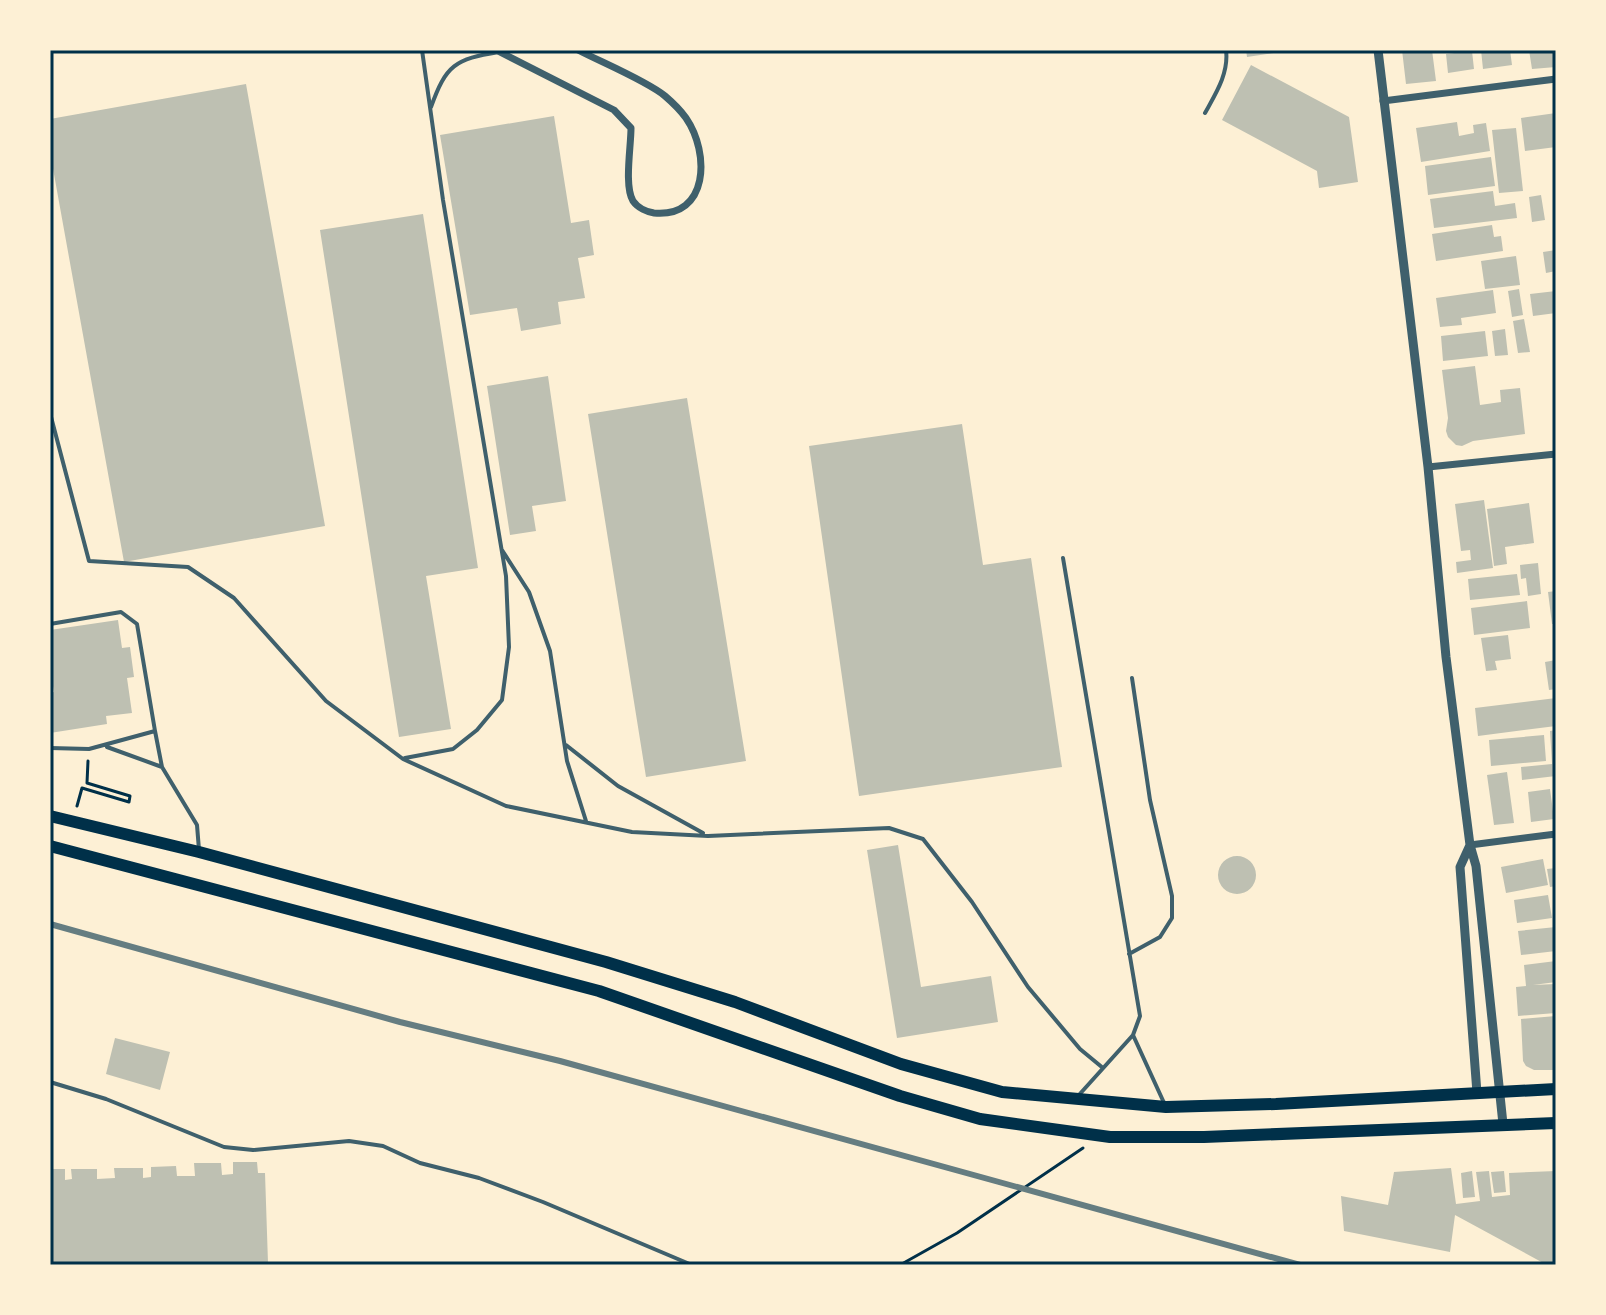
<svg xmlns="http://www.w3.org/2000/svg" width="1606" height="1315" font-family="'Varela Round',sans-serif">
<style>
.building{fill:#bec0b2}
.lines{fill:none;stroke-linecap:round;stroke-linejoin:round}
.path{stroke:#003049;stroke-width:3}
.service{stroke:#3f606c;stroke-width:4}
.minor{stroke:#3f606c;stroke-width:7}
.tertiary{stroke:#3f606c;stroke-width:9}
.primary{stroke:#003049;stroke-width:12}
.rail{stroke:#657d81;stroke-width:6}
.neatline{fill:none;stroke:#003049;stroke-width:3}
</style>
<rect width="100%" height="100%" fill="#fdf0d5"/>
<path class="building" d="M1246,50H1281V52L1247,57Z
M1402,50H1432L1436,81L1406,84Z
M1481,50H1510L1512,65L1483,69Z
M1529,50H1556V67L1532,69Z
M1472,51L1474,69L1448,73L1446,54Z
M1251,65L1349,117L1358,182L1319,188L1317,171L1222,120Z
M246,84L325,526L124,562L50,152V119Z
M1556,113V147L1525,151L1521,118Z
M554,116L571,223L589,220L594,255L578,258L585,298L558,302L561,324L521,331L517,308L470,315L440,135Z
M1457,122L1459,136L1474,133L1473,125L1486,123L1490,151L1421,162L1416,128Z
M1516,128L1523,191L1499,193L1492,130Z
M1491,157L1495,186L1428,195L1425,166Z
M1493,191L1495,206L1515,203L1517,218L1434,228L1430,199Z
M1541,195L1545,220L1532,222L1529,197Z
M423,214L478,568L426,576L451,729L399,737L320,230Z
M1492,225L1494,237L1501,236L1503,251L1436,261L1432,234Z
M1556,250V271L1546,273L1543,252Z
M1516,256L1520,285L1485,289L1481,261Z
M1519,289L1523,315L1512,317L1508,291Z
M1493,290L1496,313L1461,318L1462,325L1440,327L1436,298Z
M1556,291V313L1533,316L1530,294Z
M1524,319L1530,352L1518,353L1513,321Z
M1505,329L1508,355L1495,356L1492,331Z
M1485,331L1488,356L1443,361L1441,336Z
M1475,366L1480,405L1501,402L1500,390L1520,388L1525,434L1473,441L1462,446L1456,445L1448,437L1446,431L1448,418L1442,370Z
M548,376L566,501L532,506L536,531L510,535L487,386Z
M687,398L746,761L646,777L588,414Z
M962,424L983,565L1031,558L1062,767L859,796L809,446Z
M1484,500L1493,568L1457,573L1456,562L1471,560L1470,550L1461,551L1455,504Z
M1529,503L1534,543L1505,547L1507,564L1494,566L1487,509Z
M1538,563L1541,594L1528,596L1526,578L1521,579L1520,565Z
M1517,574L1520,595L1470,600L1468,579Z
M1556,591V624H1552L1548,592Z
M1527,601L1530,628L1474,635L1471,608Z
M118,620L122,648L130,647L134,677L127,678L132,713L106,716L107,724L50,733V693L54,692L50,668V630Z
M1508,635L1511,659L1495,661L1497,670L1486,671L1481,638Z
M1556,660V689L1549,690L1545,662Z
M1556,698V726L1478,736L1475,708Z
M1556,730V776L1522,780L1521,767L1552,764L1550,731Z
M1544,735L1546,761L1491,766L1489,740Z
M1507,772L1514,823L1494,825L1487,775Z
M1550,789L1554,819L1531,822L1528,792Z
M898,845L921,987L991,976L998,1022L897,1038L867,850Z
M1218 875a19 19 0 1 1 38 0a19 19 0 1 1-38 0Z
M1543,859L1548,885L1506,893L1501,867Z
M1556,868V886L1550,887L1547,869Z
M1548,895L1552,918L1517,923L1514,900Z
M1556,927V951L1521,955L1518,931Z
M1556,961V982L1533,985L1556,984V1013L1518,1016L1516,987L1526,986L1524,965Z
M1556,1016V1070H1534L1526,1066L1523,1061L1521,1019Z
M115,1038L170,1052L160,1090L106,1074Z
M233,1162H257L258,1173H265L268,1263L50,1265V1169H65V1180L72,1179L71,1169H97V1179L115,1178L114,1168H143V1178L151,1177V1167L176,1166L177,1176H195L194,1163H221L222,1175L233,1174Z
M1451,1168L1456,1204L1480,1201L1476,1172L1489,1171L1492,1197L1510,1195L1509,1173L1556,1171V1265H1547L1455,1215L1450,1252L1344,1231L1341,1196L1388,1205L1394,1172Z
M1472,1171L1475,1197L1463,1198L1461,1173Z
M1504,1171L1506,1192L1494,1193L1491,1172Z"/>
<g class="lines">
<path class="path" d="M77,806L82,788L129,802L130,796L87,783L88,761
M900,1265L957,1233L1083,1148"/>
<path class="service" d="M431,107C446,65 455,59 499,52
M1205,113C1216,93 1229,73 1226,50
M50,413L89,561L188,567L234,598L326,701L403,759L506,806L632,832L708,836L889,828L923,839L972,902L1028,987L1080,1049L1103,1068
M502,550L529,592L550,651L567,761L586,821
M1063,558L1140,1016L1133,1035
M50,624L121,612L137,624L155,731L89,749L50,748
M155,731L162,767
M566,745L618,786L703,833
M107,747L162,767L197,825L199,850
M405,758L453,749L477,730L502,700L509,647L506,576L443,200L422,50
M1129,954L1160,937L1172,918V896L1150,800L1132,678
M50,1082L106,1099L224,1147L253,1150L349,1141L383,1146L420,1163L479,1178L543,1202L692,1265
M1078,1096L1133,1035L1165,1105"/>
<path class="minor" d="M496,50L614,110L631,128C631,147 624,186 633,201C638,208 647,212 654,213C709,218 710,153 686,118C681,111 672,102 665,96C647,81 601,62 578,50
M1383,101L1556,79
M1428,467L1556,454
M1470,845L1556,834"/>
<path class="tertiary" d="M1378,50L1428,467L1446,657L1470,845L1476,866L1503,1124
M1470,845L1460,867L1477,1093"/>
<path class="primary" d="M50,816L199,852L606,962L735,1002L901,1064L1002,1092L1166,1107L1276,1104L1556,1089
M50,846L599,991L900,1096L980,1119L1110,1137H1204L1556,1123"/>
<path class="rail" d="M50,924L400,1022L560,1061L1300,1265"/>
</g>
<rect width="1606" height="1315" fill="none" stroke="#fdf0d5" stroke-width="104"/>
<rect x="52" y="52" width="1502" height="1211" class="neatline"/>
</svg>
